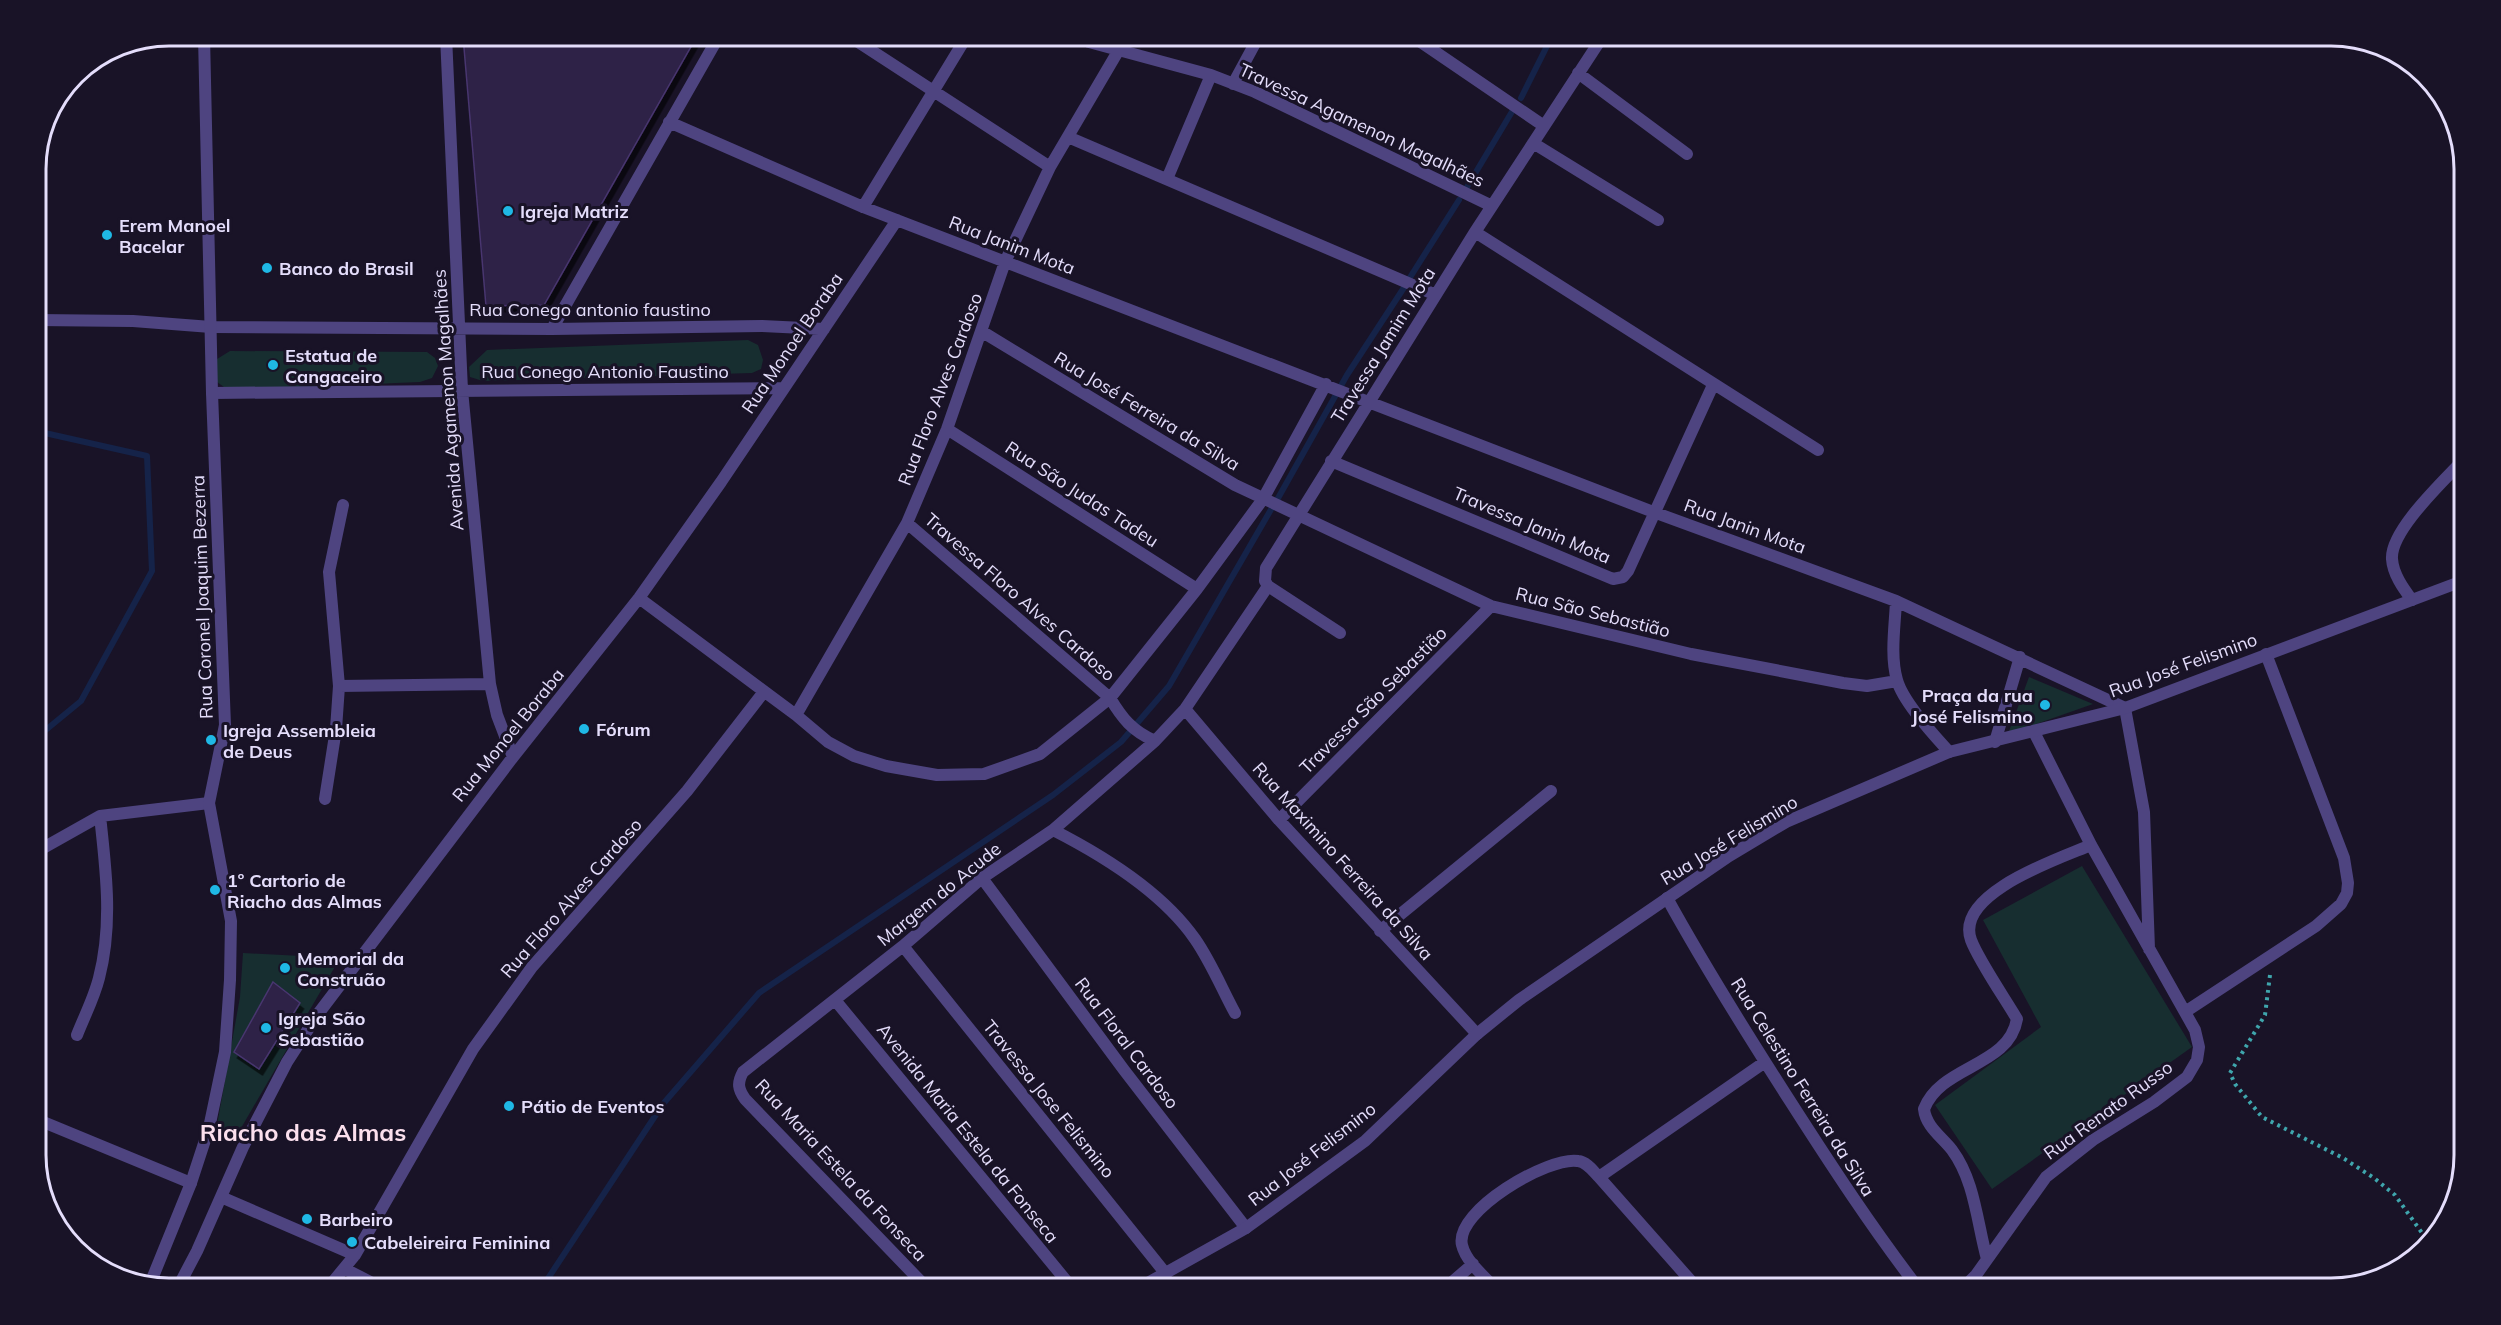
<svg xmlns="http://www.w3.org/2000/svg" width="2501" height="1325" font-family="Mulish,sans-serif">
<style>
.green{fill:#172e30}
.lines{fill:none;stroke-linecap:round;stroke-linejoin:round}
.stream{stroke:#152349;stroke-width:6}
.building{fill:#2d2146;stroke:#48366f;stroke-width:1.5;filter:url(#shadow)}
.path{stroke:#3fa6ad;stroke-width:4;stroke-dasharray:3 4.5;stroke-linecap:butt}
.minor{stroke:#4e4480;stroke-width:12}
.tertiary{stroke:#4e4480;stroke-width:12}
.poi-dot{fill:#1fb8e5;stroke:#191327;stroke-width:2}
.labels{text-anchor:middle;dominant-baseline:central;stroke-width:6;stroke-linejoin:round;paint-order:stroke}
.street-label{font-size:18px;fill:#e4ddfb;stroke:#191327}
.poi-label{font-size:18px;font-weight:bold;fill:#e4ddfb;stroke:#191327;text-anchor:start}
.district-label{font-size:24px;font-weight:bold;fill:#fbdfed;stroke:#191327}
.rim{fill:none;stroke:#e4ddfb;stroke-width:3}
</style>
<defs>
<filter id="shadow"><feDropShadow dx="3.5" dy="6" stdDeviation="0" flood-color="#0009"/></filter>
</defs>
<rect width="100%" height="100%" fill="#191327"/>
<path class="green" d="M748,340L758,345L763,360L761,369L752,373L483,381L470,377L469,367L487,350Z
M230,351L427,352L435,358L438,366L432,378L420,382L228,390L213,379L217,359Z
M2029,677L2093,704L2008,734Z
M2082,866L2192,1047L1992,1189L1935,1105L2041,1027L1983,920Z
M243,953L340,958L237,1135L217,1125L240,997Z"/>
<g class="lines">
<path class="stream" d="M1521,98L1552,36
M1467,187L1513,110
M1409,279L1459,200
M36,431L147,456L152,571L81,701L36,738
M1277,500L1347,375L1405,286
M541,1289L663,1104L759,993L1053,795L1121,742L1169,686L1273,506"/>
</g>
<path class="building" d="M463,36H697L544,305L486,306Z
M273,982L300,1003L259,1069L234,1052Z"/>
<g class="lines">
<path class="path" d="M2270,975L2265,1015L2230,1073L2235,1084L2262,1117L2343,1158L2374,1178L2395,1195L2427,1240"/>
<path class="minor" d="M446,36L462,390L490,684L497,715L513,757
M849,36L1050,167
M1080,36L1089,42L1211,75L1255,92L1492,206
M1412,36L1544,126
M1799,36L1806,41
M1578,73L1687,154
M1233,84L1259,36
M669,122L863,207L1656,513L1896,601L2125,708L2144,812L2149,949
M1068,137L1436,295
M1533,143L1658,220
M1167,179L1211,75
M863,207L967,36
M1475,232L1818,450
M36,320L133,321L211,327L552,329L762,326L824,329
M552,329L719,36
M981,331L1235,485L1491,606L1691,654L1843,683L1867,686L1897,681
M212,393L783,388
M947,429L1197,589
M1331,461L1613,579L1623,577L1628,571L1713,385
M907,523L1110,698C1122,718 1132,731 1155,741L1185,709L1268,586
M639,598L796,715L907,523L947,429L1005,262L1050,167L1127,36
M2412,600C2403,588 2393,574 2392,559C2390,530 2446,479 2465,458
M1896,601C1895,625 1890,656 1897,680C1903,702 1934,735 1949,752
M1340,633L1268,586L1265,581L1266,568L1475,232L1603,36
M339,686L329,572L343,505
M1185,709L1279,820L1477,1034
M796,715L828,742L854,756L886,766L937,775L984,774L1040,754L1110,698L1197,589L1263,499L1326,384
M1995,742L2020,657
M325,799L336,729L339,686L490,684
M1279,820L1491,606
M1053,830C1102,855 1163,893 1195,939C1211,962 1222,989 1235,1013
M36,852L100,816L209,803
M982,878L1124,1070L1246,1228
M1667,898C1705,967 1747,1034 1790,1101C1831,1165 1872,1228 1919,1289
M1380,931L1551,791
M903,946L1166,1274
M835,1000L1073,1289
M2185,1012L2316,926L2341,904L2347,893L2348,883L2344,858L2266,654
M77,1035C84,1017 94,998 99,978C113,924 106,871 100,816
M36,1119L191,1183
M1599,1177L1765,1062
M221,1197L355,1255
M1987,1259C1977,1223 1975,1181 1952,1150C1942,1137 1926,1127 1924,1109C1941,1065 2009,1067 2017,1019C2004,997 1979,961 1971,940C1954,893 2061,858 2091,845
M345,1269L384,1289
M177,1289L197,1251L243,1147L287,1062L318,1014L513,757L639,598L721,482L897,220
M327,1289L355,1255L473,1049L532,967L687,791L763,693
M928,1289L745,1099C738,1089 737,1083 743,1072L903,946L982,878L1053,830L1155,741
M1444,1289L1473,1264
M1496,1289C1485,1277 1466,1262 1462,1245C1454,1211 1549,1156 1578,1161C1587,1162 1593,1171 1599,1177L1698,1289
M1962,1289L1976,1275L2046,1177L2093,1140L2154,1102L2187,1077L2197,1060L2199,1047L2195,1030L2091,845L2034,732"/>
<path class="tertiary" d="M150,1284L191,1183L209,1128L225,1052L230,980L231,921L209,803L225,725L212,393L204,36
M1137,1289L1246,1228L1365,1141L1477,1034L1519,1000L1729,856L1786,822L1949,752L2125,708L2465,580"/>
</g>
<g class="poi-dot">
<circle cx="508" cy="211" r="6"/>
<circle cx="107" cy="235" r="6"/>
<circle cx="267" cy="268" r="6"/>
<circle cx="273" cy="365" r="6"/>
<circle cx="2045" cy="705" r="6"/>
<circle cx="584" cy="729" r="6"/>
<circle cx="211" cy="740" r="6"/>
<circle cx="215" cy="890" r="6"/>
<circle cx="285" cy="968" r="6"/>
<circle cx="266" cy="1028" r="6"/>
<circle cx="509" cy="1106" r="6"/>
<circle cx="307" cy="1219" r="6"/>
<circle cx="352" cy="1242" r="6"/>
</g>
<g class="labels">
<g class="street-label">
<text transform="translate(1362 125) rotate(25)">Travessa Agamenon Magalhães</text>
<text transform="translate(1012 245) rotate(21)">Rua Janim Mota</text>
<text x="590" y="309">Rua Conego antonio faustino</text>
<text transform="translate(792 343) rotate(-56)">Rua Monoel Boraba</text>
<text transform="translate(1383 345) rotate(-58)">Travessa Jamim Mota</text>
<text x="605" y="371">Rua Conego Antonio Faustino</text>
<text transform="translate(940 389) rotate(-69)">Rua Floro Alves Cardoso</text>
<text transform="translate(448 400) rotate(-94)">Avenida Agamenon Magalhães</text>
<text transform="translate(1147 411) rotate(31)">Rua José Ferreira da Silva</text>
<text transform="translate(1082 494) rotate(33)">Rua São Judas Tadeu</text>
<text transform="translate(1532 525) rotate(23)">Travessa Janin Mota</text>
<text transform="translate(1745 526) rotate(20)">Rua Janin Mota</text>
<text transform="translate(202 597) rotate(-92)">Rua Coronel Joaquim Bezerra</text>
<text transform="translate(1020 597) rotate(41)">Travessa Floro Alves Cardoso</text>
<text transform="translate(1593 612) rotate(14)">Rua São Sebastião</text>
<text transform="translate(2183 665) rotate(-20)">Rua José Felismino</text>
<text transform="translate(1373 700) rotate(-45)">Travessa São Sebastião</text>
<text transform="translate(508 735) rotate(-51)">Rua Monoel Boraba</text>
<text transform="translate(1729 840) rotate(-31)">Rua José Felismino</text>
<text transform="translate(1343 861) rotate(48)">Rua Maximino Ferreira da Silva</text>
<text transform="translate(939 894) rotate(-39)">Margem do Acude</text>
<text transform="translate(571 898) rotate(-49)">Rua Floro Alves Cardoso</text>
<text transform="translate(1127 1043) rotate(53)">Rua Floral Cardoso</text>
<text transform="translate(1803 1087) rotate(58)">Rua Celestino Ferreira da Silva</text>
<text transform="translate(1049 1099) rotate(51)">Travessa Jose Felismino</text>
<text transform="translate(2108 1110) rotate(-36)">Rua Renato Russo</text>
<text transform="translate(968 1133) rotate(51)">Avenida Maria Estela da Fonseca</text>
<text transform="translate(1312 1154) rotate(-38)">Rua José Felismino</text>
<text transform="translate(841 1170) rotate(47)">Rua Maria Estela da Fonseca</text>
</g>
<g class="poi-label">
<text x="520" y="211">Igreja Matriz</text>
<text x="119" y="225">Erem Manoel<tspan x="119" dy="21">Bacelar</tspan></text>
<text x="279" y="268">Banco do Brasil</text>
<text x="285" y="355">Estatua de<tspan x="285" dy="21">Cangaceiro</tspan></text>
<text x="2033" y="695" text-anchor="end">Praça da rua<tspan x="2033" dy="21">José Felismino</tspan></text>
<text x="596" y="729">Fórum</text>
<text x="223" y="730">Igreja Assembleia<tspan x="223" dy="21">de Deus</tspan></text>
<text x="227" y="880">1º Cartorio de<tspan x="227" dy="21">Riacho das Almas</tspan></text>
<text x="297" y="958">Memorial da<tspan x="297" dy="21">Construão</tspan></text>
<text x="278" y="1018">Igreja São<tspan x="278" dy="21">Sebastião</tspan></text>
<text x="521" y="1106">Pátio de Eventos</text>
<text x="319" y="1219">Barbeiro</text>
<text x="364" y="1242">Cabeleireira Feminina</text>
</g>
<g class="district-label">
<text x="303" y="1132">Riacho das Almas</text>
</g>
</g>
<path d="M0 0H2501V1325H0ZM169 46H2331A123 123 0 0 1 2454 169V1155A123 123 0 0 1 2331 1278H169A123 123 0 0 1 46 1155V169A123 123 0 0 1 169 46Z" fill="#191327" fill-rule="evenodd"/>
<path class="rim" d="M169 46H2331A123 123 0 0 1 2454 169V1155A123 123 0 0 1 2331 1278H169A123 123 0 0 1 46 1155V169A123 123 0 0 1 169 46Z"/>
</svg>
